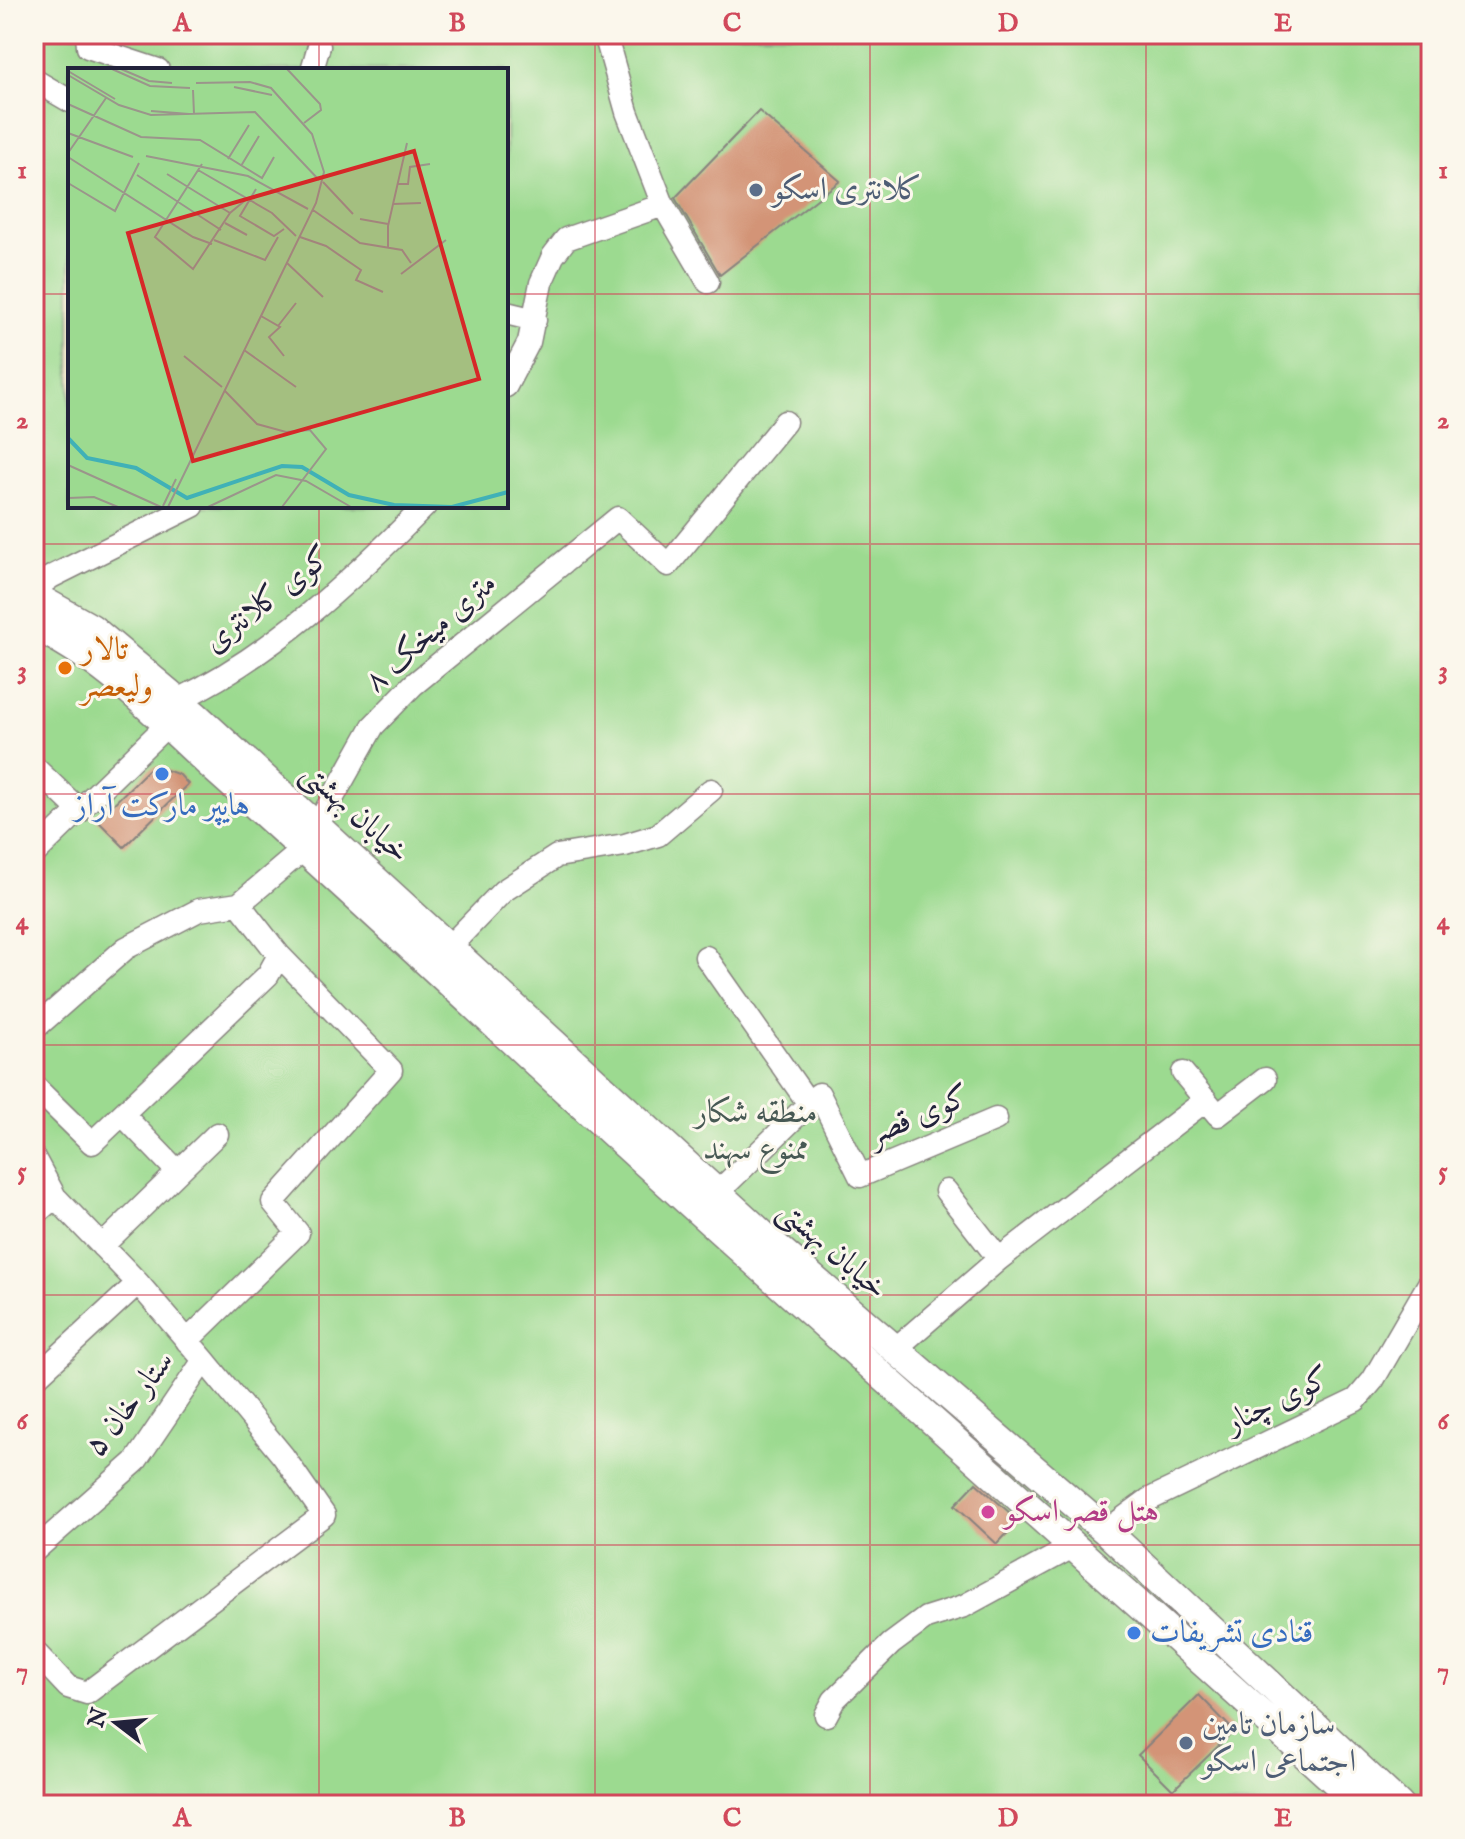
<svg xmlns="http://www.w3.org/2000/svg" width="1465" height="1839" font-family="'IM FELL English',Amiri,serif">
<style>
.green{fill:#9cda90;stroke:#5f7e66;stroke-width:2;fill-rule:evenodd}
.building{fill:#d39477}
.lines{fill:none;stroke-linecap:round;stroke-linejoin:round}
.minor-casing{stroke:#87827e;stroke-width:25}
.major-casing{stroke:#87827e;stroke-width:31}
.minor{stroke:#fff;stroke-width:22}
.major{stroke:#fff;stroke-width:28}
.grid{fill:none;stroke:#d1495b;stroke-width:2;stroke-opacity:0.55}
.service-dot{fill:#5c6f8a;stroke:#fbf7ec;stroke-width:3}
.food-dot{fill:#e8710a;stroke:#fbf7ec;stroke-width:3}
.shop-dot{fill:#3f7fe0;stroke:#fbf7ec;stroke-width:3}
.hotel-dot{fill:#d1479c;stroke:#fbf7ec;stroke-width:3}
.labels{text-anchor:middle;dominant-baseline:central;stroke-width:6;stroke-linejoin:round;paint-order:stroke}
.service-label{font-size:32px;fill:#4e5e75;stroke:#fbf7ec;text-anchor:start}
.street-label{font-size:32px;fill:#22223b;stroke:#fbf7ec}
.food-label{font-size:32px;fill:#c56008;stroke:#fbf7ec;text-anchor:start}
.shop-label{font-size:32px;fill:#366cbe;stroke:#fbf7ec}
.park-label{font-size:32px;fill:#475954;stroke:#fbf7ec}
.hotel-label{font-size:32px;fill:#b23c85;stroke:#fbf7ec;text-anchor:start}
.inset-river{fill:none;stroke:#40b1b7;stroke-width:4}
.inset-road{fill:none;stroke:#9b958b;stroke-width:2}
.view{fill:#d62828;fill-opacity:0.15;stroke:#d62828;stroke-width:4}
.inset-edge{fill:none;stroke:#22223b;stroke-width:4}
.neatline{fill:none;stroke:#d1495b;stroke-width:3}
.grid-label{font-size:26px;text-anchor:middle;font-weight:bold;fill:#d1495b}
</style>
<rect width="100%" height="100%" fill="#fbf7ec"/>
<filter id="ink" filterUnits="userSpaceOnUse"><feTurbulence type="fractalNoise" baseFrequency=".0125" numOctaves="2"/><feDisplacementMap in="SourceGraphic" scale="16" xChannelSelector="R" yChannelSelector="G"/><feConvolveMatrix kernelMatrix="1 2 1 2 8 2 1 2 1" color-interpolation-filters="sRGB"/></filter>
<filter id="wash" filterUnits="userSpaceOnUse"><feTurbulence type="fractalNoise" baseFrequency=".006" numOctaves="4" result="noise"/><feDisplacementMap in="SourceGraphic" scale="32" xChannelSelector="R" yChannelSelector="G"/><feGaussianBlur stdDeviation="1.8" result="paint"/><feColorMatrix in="noise" values="0 0 0 0 0 0 0 0 0 0 0 0 0 0 0 0 0 1.4 0 .05"/><feComposite in="paint" operator="in"/></filter>
<g filter="url(#wash)">
<rect width="100%" height="100%" fill="#ece2c1"/>
<path class="green" d="M34,34H1431V1805H34ZM70,70H506V506H70Z"/>
<g id="blocks">
<path class="building" d="M759,111L840,181L720,275L675,198Z
M156,766L180,775L188,784L124,847L97,820L148,770Z
M976,1483L1019,1521L997,1544L955,1505Z
M1199,1695L1234,1731L1173,1790L1138,1755Z"/>
</g>
</g>
<g filter="url(#ink)">
<use href="#blocks" fill-opacity="0" stroke="#87827e" stroke-width="2"/>
<g class="lines">
<g class="minor-casing">
<path id="minor" d="M87,34L88,47L158,70
M605,34L627,112L663,205L708,282
M312,70L319,46
M34,80L70,101
M506,313L535,320
M506,386L529,342L541,283L553,256L566,239L663,205
M34,589L51,577L193,506
M178,700C272,655 352,580 425,506
M34,767L80,811
M318,824L373,726L413,685L618,518L668,565L785,422
M34,854L167,725
M450,946L503,891L557,856L625,845L658,835L711,790
M706,957L809,1104
M34,1029L126,948L199,910L239,904L305,848
M1183,1073L1218,1115L1265,1079
M34,1086L92,1143L268,975L279,955L239,904
M123,1115L178,1172
M34,1158L55,1197L138,1283L204,1360L283,1456L324,1515L87,1693L68,1687L34,1651
M946,1191L999,1259
M717,1193L819,1094L860,1176L996,1119
M34,1215L55,1197
M102,1246L217,1134
M187,1341L298,1233L273,1202L391,1070L279,955
M894,1350L999,1259L1206,1100
M34,1379L138,1283
M1106,1531L1148,1500L1356,1400L1373,1380L1431,1280
M34,1551L135,1462L204,1360
M826,1715L834,1700L891,1644L926,1618L964,1606L1076,1545"/>
</g>
<g class="major-casing">
<path id="major" d="M34,596L91,628L196,716L773,1244L1106,1531L1399,1805
M34,626C103,657 159,718 215,769C313,856 409,945 505,1034C786,1295 1077,1546 1361,1805"/>
</g>
<use href="#minor" class="minor"/>
<use href="#major" class="major"/>
</g>
</g>
<path class="grid" d="M319,34V70M595,34V1805M870,34V1805M1146,34V1805M34,294H70M506,294H1431M319,506V1805M34,544H1431M34,794H1431M34,1045H1431M34,1295H1431M34,1545H1431"/>
<g class="service-dot">
<circle cx="756" cy="190" r="8"/>
<circle cx="1186" cy="1743" r="8"/>
</g>
<circle class="food-dot" cx="65" cy="668" r="8"/>
<g class="shop-dot">
<circle cx="162" cy="774" r="8"/>
<circle cx="1134" cy="1633" r="8"/>
</g>
<circle class="hotel-dot" cx="988" cy="1512" r="8"/>
<g class="labels">
<g class="service-label">
<text x="772" y="190">کلانتری اسکو</text>
<text x="1202" y="1725">سازمان تامین<tspan x="1202" dy="37">اجتماعی اسکو</tspan></text>
</g>
<g class="street-label">
<text transform="translate(268 600) rotate(-38)">کوی کلانتری</text>
<text transform="translate(431 633) rotate(-41)">۸ متری میخک</text>
<text transform="translate(355 813) rotate(42)">خیابان بهشتی</text>
<text transform="translate(919 1116) rotate(-23)">کوی قصر</text>
<text transform="translate(832 1250) rotate(41)">خیابان بهشتی</text>
<text transform="translate(1278 1401) rotate(-26)">کوی چنار</text>
<text transform="translate(130 1404) rotate(-52)">ستار خان ۵</text>
</g>
<g class="food-label">
<text x="81" y="650">تالار<tspan x="81" dy="37">ولیعصر</tspan></text>
</g>
<g class="shop-label">
<text x="162" y="806">هایپر مارکت آراز</text>
<text x="1150" y="1633" text-anchor="start">قنادی تشریفات</text>
</g>
<g class="park-label">
<text x="756" y="1113">منطقه شکار<tspan x="756" dy="37">ممنوع سهند</tspan></text>
</g>
<g class="hotel-label">
<text x="1004" y="1512">هتل قصر اسکو</text>
</g>
</g>
<g transform="translate(68 68)">
<rect width="440" height="440" fill="#ece2c1"/>
<path d="M0,1H440V439H0Z" fill="#9cda90"/>
<path class="inset-river" d="M0,370L19,390L68,400L119,430L214,398L234,399L281,427L326,437L384,439L440,424"/>
<path class="inset-road" d="M44,1L82,18L122,20M53,1L81,13L104,15M219,1L252,36L253,42L236,55M0,3L47,31M0,7L51,37L83,47L187,44L251,112M166,19L204,27M125,22L126,46M0,36L73,69L132,72L194,110L206,89M83,43L121,46M0,65L65,89M0,85L38,30M78,88L180,108L240,141M0,89L125,169L144,176M160,91L181,57M134,96L87,169L125,201L162,145L180,130M173,98L191,68M130,102L204,145L228,168M99,106L162,145M69,107L153,162M255,114L285,146M0,115L47,143L71,95M329,116H340L342,99L362,96M188,121L172,148L206,168L216,161M325,136L353,135M245,142L292,175L334,182L343,195M292,151L320,156M157,155L179,167M232,169L258,178L293,202L288,212L315,224M146,172L197,192L210,169M320,181V158L339,75M219,195L255,229M333,206L378,172M193,248L212,259L201,269L216,288M210,258L228,235M176,282L228,319M116,288L154,319M157,323L189,356L218,364L242,362L258,381L214,439M0,397L93,439M0,430L26,429L50,439M95,438L108,411M100,439L248,135L256,104L244,66L203,20L182,14L128,15M140,439L208,407L238,413L283,439"/>
<path class="view" d="M346,83L411,311L125,393L60,165Z"/>
<rect width="440" height="440" class="inset-edge"/>
</g>
<rect width="1465" height="1839" fill="none" stroke="#fbf7ec" stroke-width="88"/>
<g transform="translate(116 1723) rotate(286)" stroke="#fbf7ec" stroke-width="6" paint-order="stroke">
<path d="M0-6L14 30L0 20L-14 30Z" fill="#22223b"/>
<text y="-12" font-size="22" font-weight="bold" text-anchor="middle" fill="#22223b">N</text>
</g>
<rect x="44" y="44" width="1377" height="1751" class="neatline"/>
<g class="grid-label">
<text x="182" y="31">A</text>
<text x="457" y="31">B</text>
<text x="732" y="31">C</text>
<text x="1008" y="31">D</text>
<text x="1283" y="31">E</text>
<text x="22" y="178">1</text>
<text x="1443" y="178">1</text>
<text x="22" y="428">2</text>
<text x="1443" y="428">2</text>
<text x="22" y="678">3</text>
<text x="1443" y="678">3</text>
<text x="22" y="929">4</text>
<text x="1443" y="929">4</text>
<text x="22" y="1179">5</text>
<text x="1443" y="1179">5</text>
<text x="22" y="1429">6</text>
<text x="1443" y="1429">6</text>
<text x="22" y="1679">7</text>
<text x="1443" y="1679">7</text>
<text x="182" y="1826">A</text>
<text x="457" y="1826">B</text>
<text x="732" y="1826">C</text>
<text x="1008" y="1826">D</text>
<text x="1283" y="1826">E</text>
</g>
</svg>
